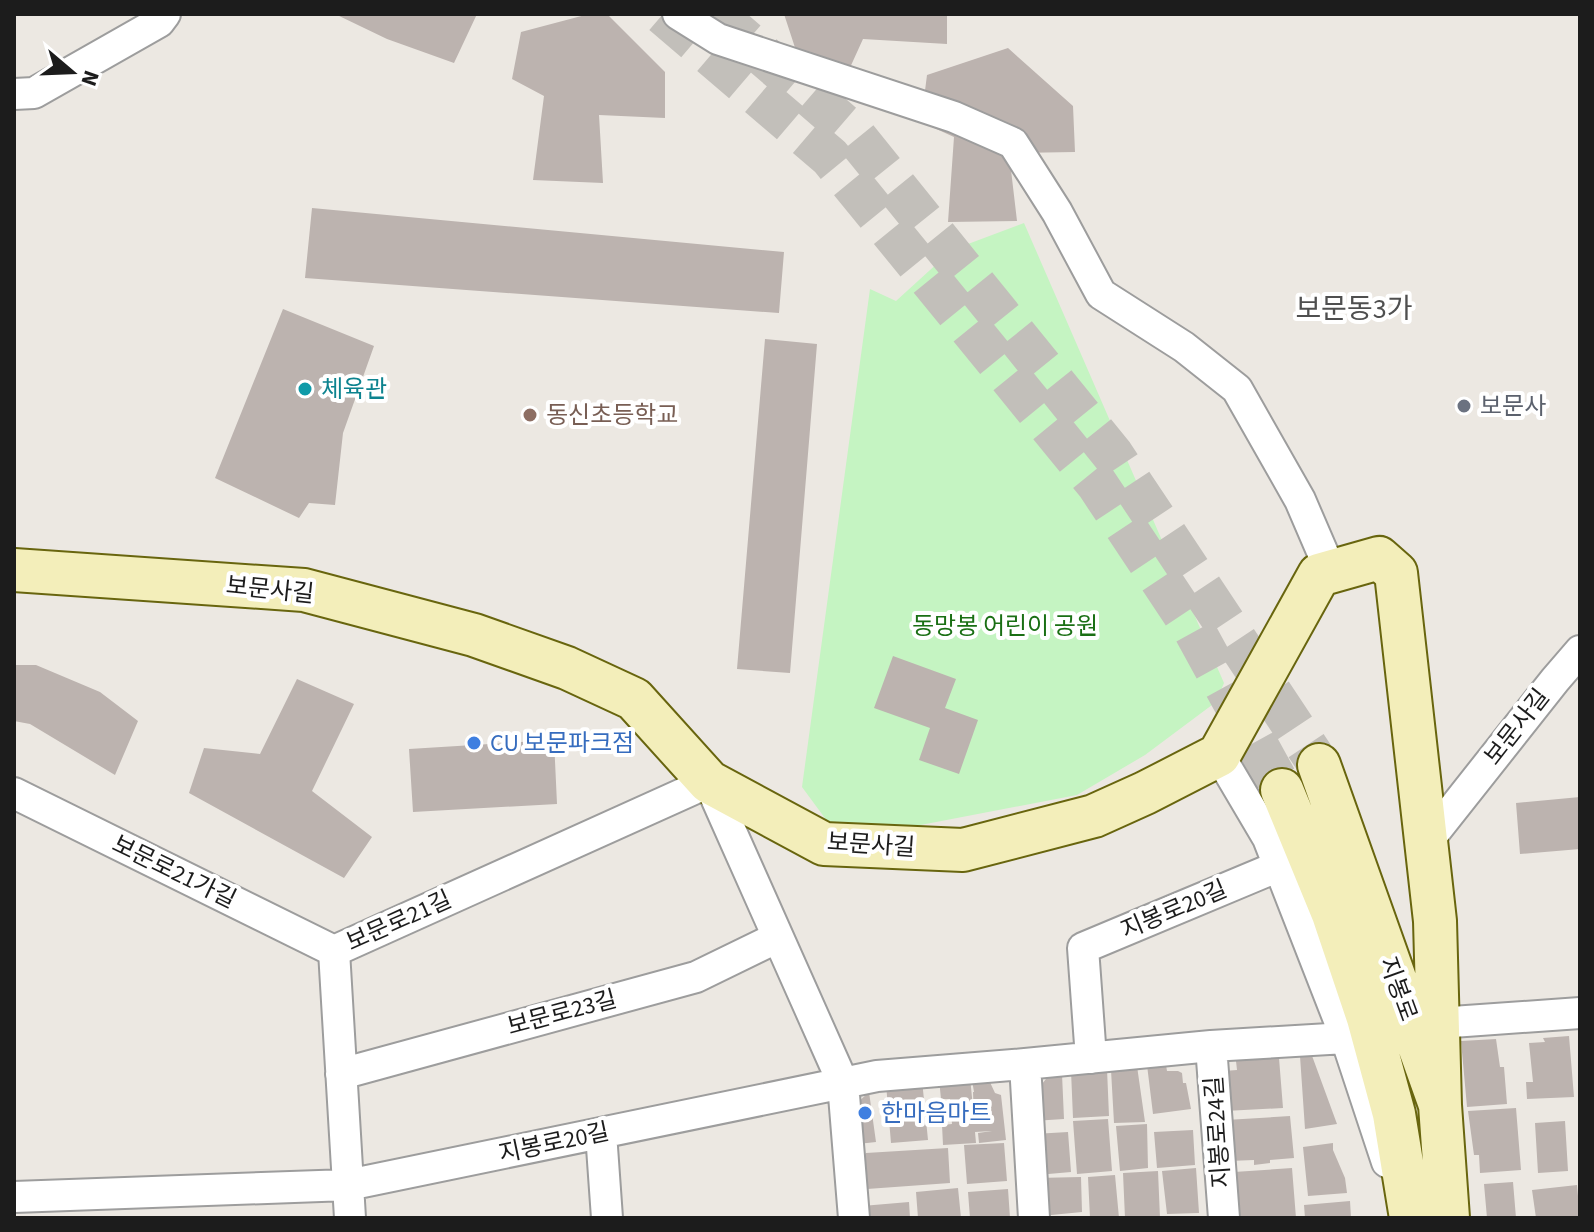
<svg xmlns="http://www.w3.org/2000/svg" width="1594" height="1232" font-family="'Source Sans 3','Noto Sans KR',sans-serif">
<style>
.park{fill:#c5f4c2}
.building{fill:#bcb3af}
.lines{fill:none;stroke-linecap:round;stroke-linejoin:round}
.secondary-tunnel{stroke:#c2bfba;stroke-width:42;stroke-dasharray:42 21;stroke-linecap:butt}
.street-casing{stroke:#9d9d9d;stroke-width:34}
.secondary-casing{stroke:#68650e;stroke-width:46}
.street{stroke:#fff;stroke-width:30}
.secondary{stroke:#f3eeba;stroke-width:42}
.culture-dot{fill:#0f9aa8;stroke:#fff;stroke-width:3}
.worship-dot{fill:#6b7280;stroke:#fff;stroke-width:3}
.education-dot{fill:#8d6e63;stroke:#fff;stroke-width:3}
.shop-dot{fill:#3f7fe0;stroke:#fff;stroke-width:3}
.labels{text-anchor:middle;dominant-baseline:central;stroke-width:8;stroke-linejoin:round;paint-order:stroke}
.culture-label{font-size:24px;fill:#0d838f;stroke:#fff;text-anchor:start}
.worship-label{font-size:24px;fill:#5b616d;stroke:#fff;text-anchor:start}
.education-label{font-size:24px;fill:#785e54;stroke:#fff;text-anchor:start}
.street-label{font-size:24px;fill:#1c1c1c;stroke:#fff}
.park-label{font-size:24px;fill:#1a6f14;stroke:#fff}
.shop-label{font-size:24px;fill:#366cbe;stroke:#fff;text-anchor:start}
.quarter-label{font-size:28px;fill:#4f4f4f;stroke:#fff}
</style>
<rect width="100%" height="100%" fill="#ece8e2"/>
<path class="park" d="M1024,223L1224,683L1216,702L1145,755L1077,795L905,828L849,826L827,821L802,787L870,289L896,301L952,250Z"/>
<path class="building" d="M335,14H477L454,63L387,39Z
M589,14H607L665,72V118L599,115L603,183L533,180L544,96L512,79L521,32Z
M784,14H947V44L863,39L848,72L801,66Z
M1008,48L1073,106L1075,152L1009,153L1017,221L948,222L954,137L921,122L927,75Z
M312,208L784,252L779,313L305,278Z
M283,309L374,346L343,433L335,505L309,503L299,518L215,478Z
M765,339L817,344L790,673L737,669Z
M893,656L956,679L945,708L978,720L959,774L919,760L930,728L874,708Z
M14,665H36L100,692L138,721L115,775L30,724L14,721Z
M297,679L354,704L312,791L372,837L344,878L189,793L204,748L260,754Z
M554,740L557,804L413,812L409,749Z
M1580,797V849L1520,854L1516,803Z
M1569,1036L1574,1097L1527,1099L1526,1082H1533L1529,1043L1545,1042L1543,1038Z
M1496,1039L1500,1067H1504L1507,1104L1467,1107L1461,1041Z
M1311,1053L1337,1124L1305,1129L1300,1056Z
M1279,1058L1283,1108L1225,1111L1224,1071L1237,1070L1236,1061Z
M1147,1065H1166L1167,1071H1178L1182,1073L1183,1083H1186L1191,1109L1153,1114Z
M1137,1066L1145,1122L1114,1123L1111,1070Z
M1107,1069L1109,1116L1073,1118L1071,1071Z
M1062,1074L1064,1119L1033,1121L1032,1097L1049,1075Z
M970,1077L974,1118L973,1092H974L972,1080L988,1078L995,1093L1001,1095L1006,1140L979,1143L978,1133L992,1131L975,1132L976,1143L943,1145L942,1125L952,1124L950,1099H941L939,1079Z
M922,1080L928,1140L891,1143L886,1084Z
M869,1092L876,1142L858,1144L854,1106Z
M1516,1108L1521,1170L1480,1173L1479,1155H1474L1468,1111Z
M1290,1116L1294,1158L1270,1160V1163L1254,1165V1160L1229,1161L1226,1120Z
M1108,1119L1112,1171L1077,1174L1073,1121Z
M1565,1121L1568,1171L1538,1173L1535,1123Z
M1147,1124L1148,1168L1120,1171L1116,1126Z
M1193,1130L1195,1165L1157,1168L1154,1132Z
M1068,1132L1071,1172L1037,1175L1034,1134Z
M1004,1143L1007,1181L967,1184L964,1145Z
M1333,1143V1150L1345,1178L1347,1193L1308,1196L1303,1147Z
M948,1148L950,1183L867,1189L864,1157L866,1153Z
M1196,1168L1199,1213L1167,1214L1162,1171Z
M1292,1168L1296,1218H1233L1234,1172Z
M1158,1171L1160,1218H1125L1123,1173Z
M1115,1175L1119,1218H1090L1088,1177Z
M1081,1177L1082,1212L1041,1216L1037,1178Z
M1513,1182L1516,1218H1487L1484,1184Z
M1577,1185L1580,1218H1536L1532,1190Z
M958,1188L961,1218H918L916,1192Z
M1008,1189L1010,1218H970L968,1192Z
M1350,1201L1351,1218H1305L1304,1205Z
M909,1202L910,1218H863L862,1206Z"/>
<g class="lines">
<path class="secondary-tunnel" d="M663,14L830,157L1097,484L1194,630L1282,790
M715,14L851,131L1113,455L1319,765"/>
<g class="street-casing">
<path id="street" d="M678,14L718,39L954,117L1013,143L1057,212L1101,294L1184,347L1237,389L1300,500L1331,572
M14,94L34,93L159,22L165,14
M1219,755L1268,838L1346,1038L1387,1162
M14,793L334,951
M1426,843L1555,680L1580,651
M334,951L709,782L843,1083L854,1218
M334,951L350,1218
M1438,1023L1580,1013
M1211,1046L1224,1218
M1091,1058L1083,948L1279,866
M1025,1064L1034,1218
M341,1074L696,977L778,937
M601,1133L607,1218
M14,1197L348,1185L877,1076L1025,1064L1211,1046L1346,1038"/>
</g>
<g class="secondary-casing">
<path id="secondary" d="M14,570L304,590L474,635L567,668L634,699L709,782L824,844L963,850L1094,816L1145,793L1219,755L1319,575L1379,558L1396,573L1435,921L1440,1105
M1319,765L1440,1105L1448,1218
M1282,790L1333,914L1368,1018L1394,1114L1411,1218"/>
</g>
<use href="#street" class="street"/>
<use href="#secondary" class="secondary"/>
</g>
<circle class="culture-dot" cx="305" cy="389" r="8"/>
<circle class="worship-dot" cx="1464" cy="406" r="8"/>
<circle class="education-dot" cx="530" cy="415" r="8"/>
<g class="shop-dot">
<circle cx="474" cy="743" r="8"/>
<circle cx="865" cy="1113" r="8"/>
</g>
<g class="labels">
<g class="culture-label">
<text x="321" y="389">체육관</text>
</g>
<g class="worship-label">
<text x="1480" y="406">보문사</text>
</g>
<g class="education-label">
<text x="546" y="415">동신초등학교</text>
</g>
<g class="street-label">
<text transform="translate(270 590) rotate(6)">보문사길</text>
<text transform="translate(1517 727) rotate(-52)">보문사길</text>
<text transform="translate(871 845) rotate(4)">보문사길</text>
<text transform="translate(174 872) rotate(26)">보문로21가길</text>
<text transform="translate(1174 910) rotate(-23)">지봉로20길</text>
<text transform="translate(399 921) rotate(-24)">보문로21길</text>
<text transform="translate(1398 989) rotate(70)">지봉로</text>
<text transform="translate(562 1013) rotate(-15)">보문로23길</text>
<text transform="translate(1218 1132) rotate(-94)">지봉로24길</text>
<text transform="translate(554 1143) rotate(-12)">지봉로20길</text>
</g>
<g class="park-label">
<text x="1005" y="626">동망봉 어린이 공원</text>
</g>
<g class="shop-label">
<text x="490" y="743">CU 보문파크점</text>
<text x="881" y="1113">한마음마트</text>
</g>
<g class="quarter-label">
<text x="1354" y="309">보문동3가</text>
</g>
</g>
<rect width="1594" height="1232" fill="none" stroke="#1c1c1c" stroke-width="32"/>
<g transform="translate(72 72) rotate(109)" stroke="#ffffff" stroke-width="6" paint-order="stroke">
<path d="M0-6L14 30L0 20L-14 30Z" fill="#1c1c1c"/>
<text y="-12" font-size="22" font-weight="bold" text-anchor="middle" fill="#1c1c1c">N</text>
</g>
</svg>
